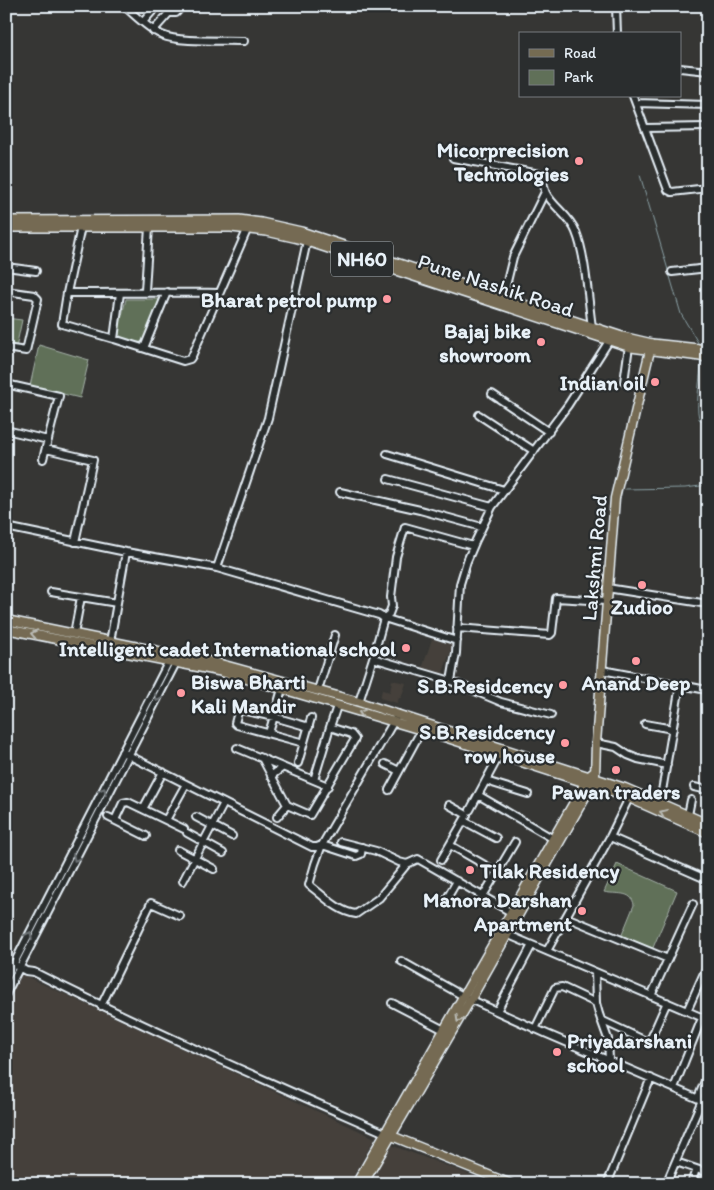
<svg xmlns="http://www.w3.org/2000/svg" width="714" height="1190" font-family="Itim,sans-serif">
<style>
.built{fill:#44403b}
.green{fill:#607058;stroke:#a4b0a8}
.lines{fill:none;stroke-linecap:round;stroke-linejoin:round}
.stream{stroke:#8aa0a5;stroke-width:1}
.minor-casing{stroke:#e8f1f8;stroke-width:10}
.major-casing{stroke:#e8f1f8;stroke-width:11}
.highway-casing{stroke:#e8f1f8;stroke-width:12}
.minor{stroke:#2a2d2e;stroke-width:6}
.major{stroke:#756b52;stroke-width:8}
.highway{stroke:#756b52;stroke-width:9}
.oneway{stroke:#babbb6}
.oneway2{stroke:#6c7275}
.poi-dot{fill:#ff9aa2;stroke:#2a2d2e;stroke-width:2}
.labels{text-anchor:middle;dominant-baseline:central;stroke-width:4.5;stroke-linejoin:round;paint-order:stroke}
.shield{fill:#2a2d2e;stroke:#afb6bb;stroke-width:1}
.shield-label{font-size:20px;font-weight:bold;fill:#e8f1f8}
.poi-label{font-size:21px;font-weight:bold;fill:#e8f1f8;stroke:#2a2d2e;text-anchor:end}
.street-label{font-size:21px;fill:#e8f1f8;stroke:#2a2d2e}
</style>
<rect width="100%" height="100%" fill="#363634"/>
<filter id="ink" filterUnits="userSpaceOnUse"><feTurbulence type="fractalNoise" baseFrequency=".02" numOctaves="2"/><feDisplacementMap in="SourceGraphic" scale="10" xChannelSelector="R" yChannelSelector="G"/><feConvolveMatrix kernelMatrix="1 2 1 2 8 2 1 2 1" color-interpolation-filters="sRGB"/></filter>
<g filter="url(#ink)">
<path class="built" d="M432,639L453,645L442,675L422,669Z
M392,680L406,683L401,698H399L397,703L380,698L382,690L390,692Z
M21,974L375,1138L349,1184H6V1002Z
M388,1144L496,1184H366Z"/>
<path class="green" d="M126,299H159L160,301L146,338L141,342C133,343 121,340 118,332Z
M6,318L22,320L16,348L6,345Z
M39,345L89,360L80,398L30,386Z
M617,864L677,891L652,950L621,937L634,905C632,890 616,895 604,892Z"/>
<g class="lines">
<path class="stream" d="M640,175L681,314L700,346
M701,360C701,379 695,400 699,419L708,424
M625,489L685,488L708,485"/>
<g class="minor-casing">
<path id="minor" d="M124,6C136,16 148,29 162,35C178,43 224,40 244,41
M616,6L617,34
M143,22L157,6
M153,31L169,13H176L182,6
M680,68L708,71
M633,96L668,190L672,192L708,188
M636,103L708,105
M645,128L708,127
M453,158L540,174C544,180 543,187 546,193C553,207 570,216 576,232C586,256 588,300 592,327
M81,227L67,293L62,324L114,339L183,361L190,359L192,356L248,228
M6,267L36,271
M672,272L708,268
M6,291L34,295L38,299L26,351L6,348
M145,291L149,227
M67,293C118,293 168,292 219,293
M503,298L513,257L545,192
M114,339L120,293
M144,348L167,292
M624,382L629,346
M6,384L59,396L43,459
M492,394L549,432
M479,415L534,451
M6,430L48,440
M46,449L93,460L75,542
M387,454L504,490
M388,479L492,507
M340,492L420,510L482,527
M6,527L126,552L217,568L379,615L384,618L373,658
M217,568L268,418L307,241
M607,588L708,604
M51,592L117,603
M384,618L389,614L392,606L391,597L396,557L405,527L473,546
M384,618L457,641
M457,628L550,635L552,633L556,598L606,601
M74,634L81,597
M110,642L126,552
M602,670L707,690
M451,681L456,653L460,584L467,561L476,540L492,507L568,405L609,341
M318,690L335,635
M359,702L373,658L451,681L501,702L551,715
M645,724L673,729
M269,733L282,689
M304,743L237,725L235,723L238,712L241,710L274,717L309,727
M596,743L616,747L628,755L638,759L667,765
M237,748L328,786
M122,752L312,847H317L322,845L398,714
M262,758L287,805L310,815L355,739L351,734L330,727L337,706
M298,763L311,718
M385,764L399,771
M271,776L283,767
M314,780L330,727
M486,781L528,794
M694,787L708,790
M389,790L421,731
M478,795L557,841
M660,803L680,685
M143,809L163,772
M470,810L499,756
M688,815L691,800
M108,817L146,836
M196,817L232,836
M277,817L287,805
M115,820L123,803L128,802L184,829
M166,820L186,784
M464,821L496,838
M187,833L223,853
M610,837L708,880
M341,842L376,851L399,862L407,864L418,859L514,914
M450,845L497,872
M362,847L361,854L356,856L322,845L315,864L309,885C323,895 338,912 356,914L379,898L407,864
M178,850L214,869
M441,860L467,815L449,805
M183,881L224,803
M483,896L515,842
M446,900L457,881
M566,917L668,959
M504,933L708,1020
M547,951L610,837L629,798
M401,961L463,996L547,1034L708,1103
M13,964L26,971L34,972C149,1030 267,1081 385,1133
M595,972L596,1003L599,1014L608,1039L609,1060
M6,979L171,657
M6,994L178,659
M651,996L693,904
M392,1003L446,1031
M101,1006L151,903L180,916
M497,1011L532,945
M687,1011L708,964
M601,1020L648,1042L652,1036L667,1002
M535,1029L555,988L562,987L596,1003
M674,1088L702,1018
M698,1098L708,1074
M676,1162L708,1173
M607,1184L651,1078
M666,1184L702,1100
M691,1184L696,1169"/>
</g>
<g class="major-casing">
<path id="major" d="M6,620L217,663L359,702L625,788L708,824
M6,629L218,671L282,689L435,734L586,783L629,798L708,833
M595,777L596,743L615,498L651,346
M387,1134L511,1184
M356,1184L589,776L594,772
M363,1184L471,999L593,783"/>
</g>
<g class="highway-casing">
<path id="highway" d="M6,221L239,220L261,223L301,232L622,337L652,344L708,350
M6,227H231L267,231L298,238L631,347L708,357"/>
</g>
<use href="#minor" class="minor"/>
<use href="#major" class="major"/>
<use href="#highway" class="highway"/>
</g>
<defs><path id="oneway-chevron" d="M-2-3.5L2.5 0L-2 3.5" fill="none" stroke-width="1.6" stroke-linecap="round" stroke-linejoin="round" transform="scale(1.25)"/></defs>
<g class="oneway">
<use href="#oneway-chevron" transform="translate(34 634) rotate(-169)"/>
<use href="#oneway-chevron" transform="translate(362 713) rotate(-164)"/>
<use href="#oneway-chevron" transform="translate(663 813) rotate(-156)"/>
<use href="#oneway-chevron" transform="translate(459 1019) rotate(120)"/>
</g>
<g class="oneway2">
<use href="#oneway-chevron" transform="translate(158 698) rotate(117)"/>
<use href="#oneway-chevron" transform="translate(103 791) rotate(-63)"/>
<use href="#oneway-chevron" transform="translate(76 858) rotate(117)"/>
<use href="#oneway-chevron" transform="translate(29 935) rotate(-63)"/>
</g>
</g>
<g class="poi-dot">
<circle cx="579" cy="161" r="5"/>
<circle cx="387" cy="299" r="5"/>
<circle cx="541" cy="342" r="5"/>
<circle cx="655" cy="382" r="5"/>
<circle cx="642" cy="585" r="5"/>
<circle cx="406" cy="648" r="5"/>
<circle cx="636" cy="661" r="5"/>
<circle cx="563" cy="685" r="5"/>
<circle cx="181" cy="693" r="5"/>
<circle cx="565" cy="743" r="5"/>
<circle cx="616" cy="770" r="5"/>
<circle cx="470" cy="870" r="5"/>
<circle cx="582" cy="911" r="5"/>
<circle cx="557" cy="1052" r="5"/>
</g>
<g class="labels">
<rect class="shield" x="331" y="241.5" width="62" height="35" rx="4"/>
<g class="shield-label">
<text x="362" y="259">NH60</text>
</g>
<g class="poi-label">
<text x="569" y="149">Micorprecision<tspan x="569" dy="24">Technologies</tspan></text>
<text x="377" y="299">Bharat petrol pump</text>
<text x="531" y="330">Bajaj bike<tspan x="531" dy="24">showroom</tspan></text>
<text x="645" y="382">Indian oil</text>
<text x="642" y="606" text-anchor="middle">Zudioo</text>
<text x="396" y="648">Intelligent cadet International school</text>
<text x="191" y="681" text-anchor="start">Biswa Bharti<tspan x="191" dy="24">Kali Mandir</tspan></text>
<text x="636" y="682" text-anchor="middle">Anand Deep</text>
<text x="553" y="685">S.B.Residcency</text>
<text x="555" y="731">S.B.Residcency<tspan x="555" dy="24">row house</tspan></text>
<text x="616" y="791" text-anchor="middle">Pawan traders</text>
<text x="480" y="870" text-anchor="start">Tilak Residency</text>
<text x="572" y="899">Manora Darshan<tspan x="572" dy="24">Apartment</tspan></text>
<text x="567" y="1040" text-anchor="start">Priyadarshani<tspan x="567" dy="24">school</tspan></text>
</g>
<g class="street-label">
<text transform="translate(496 285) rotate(18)">Pune Nashik Road</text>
<text transform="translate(594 558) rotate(-85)">Lakshmi Road</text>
</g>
</g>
<rect width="714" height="1190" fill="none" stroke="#2a2d2e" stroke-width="25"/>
<rect x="12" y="12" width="689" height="1165" fill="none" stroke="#e8f1f8" stroke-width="2" filter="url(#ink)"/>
<rect x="519" y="32" width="162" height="65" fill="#2a2d2e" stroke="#767b7f"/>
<rect x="529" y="49" width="25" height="8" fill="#756b52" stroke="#767b7f"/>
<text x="564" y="58" font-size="15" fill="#e8f1f8">Road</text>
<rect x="529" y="70" width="25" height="15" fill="#607058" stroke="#767b7f"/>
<text x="564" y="82" font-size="15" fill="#e8f1f8">Park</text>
</svg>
